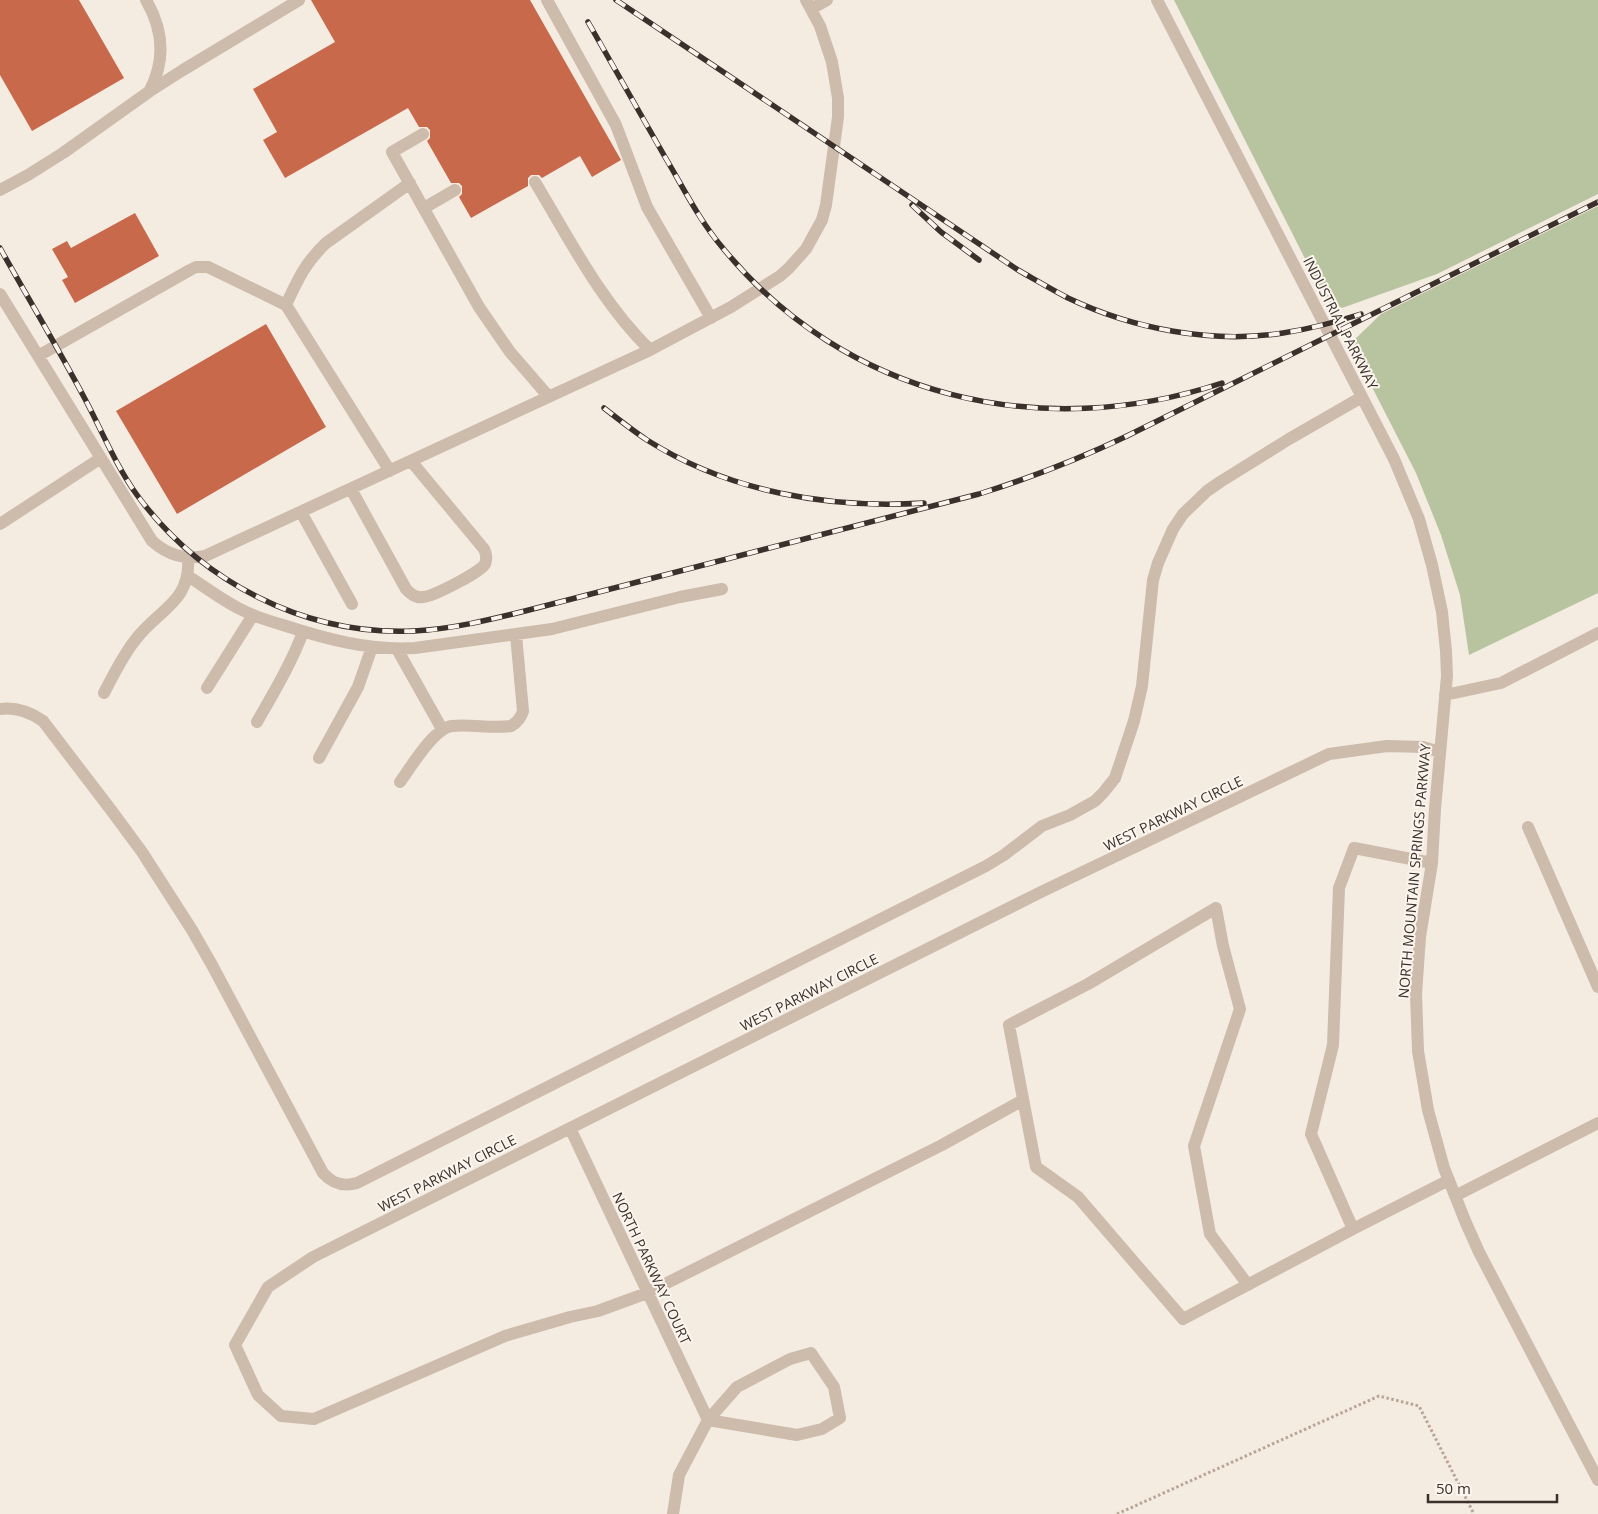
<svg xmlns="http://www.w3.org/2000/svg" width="1598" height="1514" font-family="'Open Sans',sans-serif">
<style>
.green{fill:#b8c4a0}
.building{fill:#c8694b}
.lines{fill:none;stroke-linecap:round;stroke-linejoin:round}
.path{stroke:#b9a596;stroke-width:3;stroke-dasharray:2.5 2.5;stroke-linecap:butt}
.minor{stroke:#cdbbac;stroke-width:12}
.rail-casing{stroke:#3b302b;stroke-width:5.5}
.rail{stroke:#fbf5ee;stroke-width:4;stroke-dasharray:11;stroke-linecap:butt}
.labels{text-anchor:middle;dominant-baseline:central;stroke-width:4;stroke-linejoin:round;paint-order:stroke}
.street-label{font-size:14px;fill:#3b302b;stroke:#fbf5ee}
</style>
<rect width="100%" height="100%" fill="#f4ebe1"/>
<path class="green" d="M1174,0H1598V194L1437,274L1342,308L1326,300Z
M1598,206V593L1469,655L1460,595L1441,535L1416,473L1350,344L1381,314Z"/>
<path class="building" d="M0,0H79L124,78L32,131L0,75Z
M311,0H530L621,160L592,177L580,156L542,178L539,175H531L528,178V186L471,218L459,197L462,194V186L459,183H451L427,141L430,138V130L427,127H419L408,108L285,178L263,140L277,132L253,89L335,42Z
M135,213L159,256L75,303L62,280L68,277L52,249L67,241L71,248Z
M266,324L326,427L177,514L116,411Z"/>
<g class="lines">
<path class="path" d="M1117,1514L1379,1396L1419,1406L1474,1514"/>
<path class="minor" d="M146,0C163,29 166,59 150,90
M547,0L616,125L647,207L711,318
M1157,0L1394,459L1419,519L1432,565L1442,612L1446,651L1447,676L1435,809L1432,863L1420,937L1416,994L1418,1051L1428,1110L1444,1168L1466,1223L1479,1252L1598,1480
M811,9L827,0
M423,134L392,152L479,307L510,352L549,397
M535,182C570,240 601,302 650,350
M0,190L28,175L63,153L150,91L183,70L299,0
M424,208L455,190
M0,294L152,541C168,555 184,560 205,556L650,350L731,307L780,276L789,268L806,249L822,220L826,205L838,117V98L832,62L820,26L806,0
M286,305C298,279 305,263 326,243L410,183
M38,356L190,270L196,267H208L286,305L390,471
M351,489L406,589C411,594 415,598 423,597C432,597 481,572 485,564C487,559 486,553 484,549L411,461
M301,512L352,604
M0,524L101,458
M188,576C205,587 222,600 240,609C253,616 269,621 283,625C326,639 370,651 415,648L552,629L680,597L722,589
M397,649L442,729
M207,688L253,615
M104,693C114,674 123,655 136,639C159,609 191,602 188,558
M1445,695L1501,683L1598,633
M0,709C16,707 30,712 43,721L111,810L142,852L192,930L212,965L323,1173C333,1184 343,1187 357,1183L986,866L1004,855L1042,826L1070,815L1095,801L1103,793L1115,778L1134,721L1142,686L1153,580L1158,563L1173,529L1183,514L1207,491L1220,482L1289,439L1362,397
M257,722C274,692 291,664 303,632
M319,758L358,687L372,647
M400,782C411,767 434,728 452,726C472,724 492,729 511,726C518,722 521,718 523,711L516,635
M1528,827L1598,987
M1432,863L1354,848L1339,888L1333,1045L1311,1134L1353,1229L1449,1180
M1023,1100L942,1145L647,1293L598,1311L570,1317L505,1336L314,1419L281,1416L258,1395L235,1345L268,1287L313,1257L1043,891L1329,754L1387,746L1423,747L1440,752
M570,1128L708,1420
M1455,1196L1598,1123
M1248,1285L1210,1234L1194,1146L1240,1009L1223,946L1216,908L1088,984L1009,1025L1036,1167L1078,1197L1183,1319L1353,1229
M673,1514L679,1475L708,1420L737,1387L790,1359L811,1353L834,1387L840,1418L822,1429L797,1435L708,1420"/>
<g class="rail-casing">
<path id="rail" d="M616,0L1018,270C1034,279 1051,289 1068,298C1133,329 1212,344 1283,333C1310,329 1336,322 1361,314
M588,22C614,67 639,112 665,157C683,187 699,220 722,247C845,398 1041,443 1222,383
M912,205L941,232L979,260
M0,248C28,298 58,348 85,399C102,431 116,466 137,495C201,582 305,636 414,631C452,629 489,620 525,611L979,494C1030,478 1079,459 1127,436L1598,202
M604,408C618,419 632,430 647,440C729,492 829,509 924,503"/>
</g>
<use href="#rail" class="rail"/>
</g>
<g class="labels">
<g class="street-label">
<text transform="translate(1341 323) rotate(63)">INDUSTRIAL PARKWAY</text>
<text transform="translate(1173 813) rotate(-26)">WEST PARKWAY CIRCLE</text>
<text transform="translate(1414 871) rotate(-85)">NORTH MOUNTAIN SPRINGS PARKWAY</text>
<text transform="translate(809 992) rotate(-27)">WEST PARKWAY CIRCLE</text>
<text transform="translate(447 1173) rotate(-27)">WEST PARKWAY CIRCLE</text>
<text transform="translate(652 1268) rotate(65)">NORTH PARKWAY COURT</text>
</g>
</g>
<path d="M1428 1494v8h129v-8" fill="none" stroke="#3b302b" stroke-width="2.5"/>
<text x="1436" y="1494" font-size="15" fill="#3b302b" stroke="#fbf5ee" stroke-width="4" paint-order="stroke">50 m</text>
</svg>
